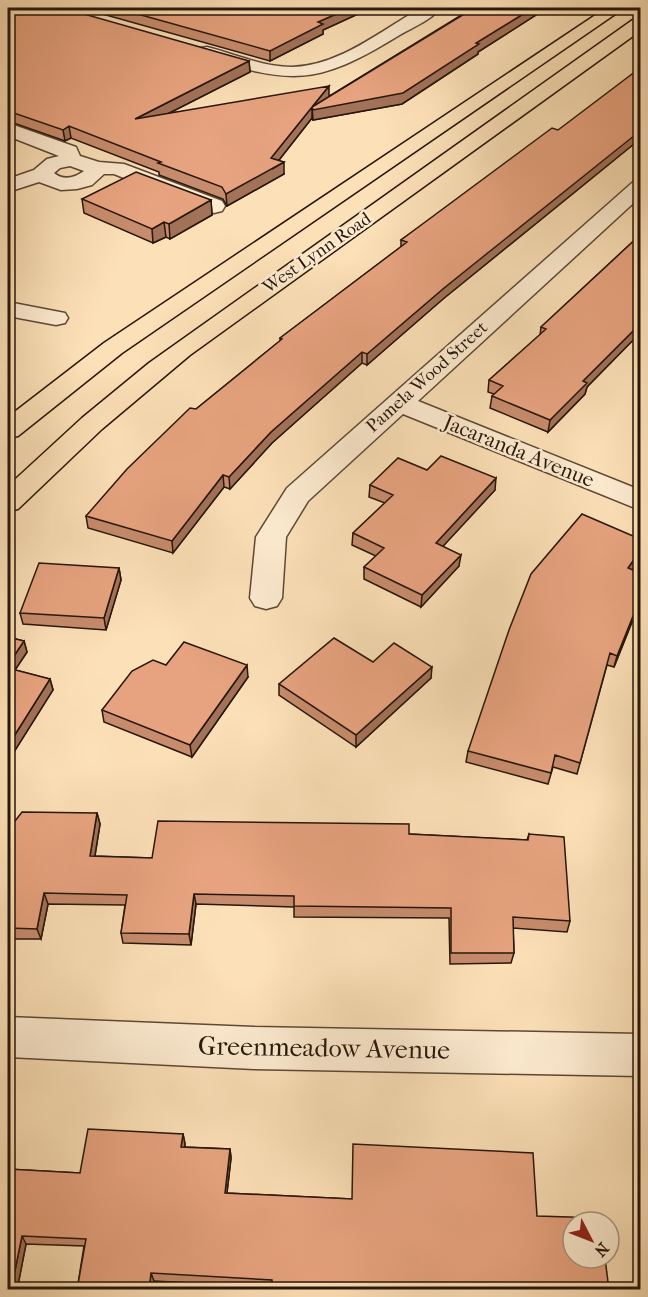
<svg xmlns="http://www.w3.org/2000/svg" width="648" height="1297" font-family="'IM FELL French Canon',serif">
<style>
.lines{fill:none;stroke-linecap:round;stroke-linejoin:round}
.minor-casing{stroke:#5c4836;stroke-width:3}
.major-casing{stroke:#27160b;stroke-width:3}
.minor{fill:#fdebd0;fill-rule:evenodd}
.major{fill:#fce0b7;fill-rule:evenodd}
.wall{fill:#c78c6d;stroke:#27160b;stroke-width:1.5}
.shaded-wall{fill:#a27259;stroke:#27160b;stroke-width:1.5}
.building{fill:#e7a37f;stroke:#27160b;stroke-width:1.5}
.labels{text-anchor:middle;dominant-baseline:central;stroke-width:5;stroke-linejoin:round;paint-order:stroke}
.far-street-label{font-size:18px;fill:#27160b;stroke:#fdebd0}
.street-label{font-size:21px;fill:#27160b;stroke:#fdebd0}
.near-street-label{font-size:26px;fill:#27160b;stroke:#fdebd0}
</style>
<rect width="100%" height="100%" fill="#fce0b7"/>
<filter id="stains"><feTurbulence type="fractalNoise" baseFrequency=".00333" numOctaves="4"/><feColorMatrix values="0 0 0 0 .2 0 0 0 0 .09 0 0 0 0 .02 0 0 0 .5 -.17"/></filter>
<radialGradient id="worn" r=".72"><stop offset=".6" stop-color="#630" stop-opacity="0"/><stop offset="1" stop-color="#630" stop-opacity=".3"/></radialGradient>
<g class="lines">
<g class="minor-casing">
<path id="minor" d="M421,8H440C432,20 411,28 398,36C315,87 291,84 201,56L198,52L201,48L207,47C235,54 263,67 292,67C339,66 382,30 421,8Z
M8,123L76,147L80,156L99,162L124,164L222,201L225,206L222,211L214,213L206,211L114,174H104L92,185L77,189L61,190L39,182L8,192V179L34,170L47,159L59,156L8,136ZM70,166L84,171C74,178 64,181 54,173L60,168Z
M640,180V197L418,401L640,490V510L403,414L308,501L286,537L282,598L277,606L266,609L255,606L250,598L256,537L287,488L633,182Z
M8,302L65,313L68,318L65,323L56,325L8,316Z
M8,1017L254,1027L640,1034V1076L254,1069L8,1057Z"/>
</g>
<g class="major-casing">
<path id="major" d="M606,8H624L122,353L18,436L8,438V417L104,343Z
M640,18V31L190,355L102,429L18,509L8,511V486L82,418L149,363L634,19Z"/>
</g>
<use href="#minor" class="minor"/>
<use href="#major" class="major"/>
</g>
<path class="wall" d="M8,8L249,61L250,72L169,113L328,97L468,11L453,8H547L478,52V54L402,104L313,120L312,118L279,160L284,174L227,206L223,199L159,175V172L71,138L65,141L8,121Z
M81,8H371L323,30V34L270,61Z
M558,130L640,139L443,299L367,365L362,363L272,443L230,489L224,487L173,553L88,528L86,516L196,409L280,341V338L401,247V240Z
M82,199L211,200L212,215L170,239L166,237L153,243L84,213Z
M640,235V333L587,387L585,394L548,432L490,408L492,396L494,394L488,392L489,380L540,335L541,327Z
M640,446V461L636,459L639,448Z
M427,470L495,490L443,546L459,566L421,607L364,579V567L376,556L352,545L353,533L385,503L369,497L370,485Z
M640,559L632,570L640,573V610L632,622L614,667L607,665L577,774L553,767L548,784L466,762L468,751Z
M119,568L121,580L106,630L23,624L20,613Z
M8,637L24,641L27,652L15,670L50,679L53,690L14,752L8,751Z
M373,662L431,678L356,747L279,695V684Z
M166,665L248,677L192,757L104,722L102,710Z
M97,813L100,824L95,856L152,858L409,834L527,840L529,834L570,921L567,932L513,928L514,953L511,963L450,964L449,918L294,917V907L196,904L191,945L123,943L121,933L125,905L48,904L41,939H8V830Z
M183,1134L185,1144V1147L230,1149L231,1158L227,1193L352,1199L533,1153L272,1287L154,1281L153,1290H77L84,1246L26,1244L17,1290H8V1169L80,1173Z"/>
<path class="shaded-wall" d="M350,8H371L323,30V34L270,61V51L318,22Z
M533,8H547L478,52V54L402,104L313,120L312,107L329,86V96L476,43Z
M249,61L250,72L136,130L135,119Z
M312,107V118L272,169L284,162V174L227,206L226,194L271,158Z
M69,126L71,138L65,141L63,130Z
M640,126V139L443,299L367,365V354L444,288Z
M211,200L212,215L170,239L169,224Z
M164,222L166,237L153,243L152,229Z
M640,324V333L587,387L585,394L548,432L550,420L583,381Z
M362,352V363L272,443L230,489L229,477L271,432Z
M223,475L224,487L173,553L172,541Z
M496,478L495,490L435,555L436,543Z
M640,551V559L625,580L628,568Z
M461,555L459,566L421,607L422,595Z
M119,568L121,580L106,630L104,618Z
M640,603V610L632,622L614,667L617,656L635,611Z
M24,641L27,652L9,679L8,673V665Z
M247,665L248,677L192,757L190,745Z
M432,667L431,678L356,747V735Z
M50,679L53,690L14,752L11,741Z
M97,813L100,824L93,867L90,856Z
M44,893L48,904L41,939L37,929Z
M194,894L196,904L191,945L189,934Z
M183,1134L185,1144L183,1156L181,1147Z
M230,1149L231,1158L226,1201L225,1193Z
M22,1236L26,1244L17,1290H11Z
M151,1273L154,1281L153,1290H149Z"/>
<path class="building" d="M8,8H63L249,61L135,119L329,86L312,107L474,8H533L476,43L479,44L403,93L313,110L312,107L271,158L284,162L226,194L222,187L158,163L161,162L69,126L63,130L8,111Z
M116,8H350L318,22L323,24L270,51Z
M640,68V126L638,128L640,129V131L444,288L367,354L362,352L271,432L229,477L223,475L172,541L86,516L127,469L190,408L196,409L282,339L280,338L407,242L401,240L552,128L558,130Z
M136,172L211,200L169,224L164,222L152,229L82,199Z
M640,235V324L583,381L587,383L550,420L492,396L503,386L489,380L546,329L541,327Z
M441,456L496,478L436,543L461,555L422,595L364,567L384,548L353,533L393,495L370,485L398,458L427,470Z
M582,514L640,539V551L628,568L640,573V603L635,611L617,656L610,653L580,763L555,755L551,773L468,751L509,630L531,574Z
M39,563L119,568L104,618L20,613Z
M8,637L24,641L8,665Z
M334,638L373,662L394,643L432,667L356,735L279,684Z
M184,642L247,665L190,745L102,710L132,671L153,660L166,665Z
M8,668L50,679L11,741L8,740Z
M22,812L97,813L90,856L152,858L158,821L409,824V834L528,840L529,834L564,837L570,921L513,917L514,953H451V908L294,906V896L194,894L189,934L121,933L127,895L44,893L37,929L8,928V830Z
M88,1129L183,1134L181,1147L230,1149L225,1193L352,1199L353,1144L533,1153L537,1216L601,1218L602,1222H573V1258H605L609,1290H272V1280L151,1273L149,1290H77L86,1239L22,1236L11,1290H8V1169L80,1173Z"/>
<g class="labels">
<g class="far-street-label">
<text transform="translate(317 253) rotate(-35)">West Lynn Road</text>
<text transform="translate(427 377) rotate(-42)">Pamela Wood Street</text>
</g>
<g class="street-label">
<text transform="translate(519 451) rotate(22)">Jacaranda Avenue</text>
</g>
<g class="near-street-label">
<text transform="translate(324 1048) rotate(1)">Greenmeadow Avenue</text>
</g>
</g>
<rect width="648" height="1297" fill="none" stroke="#fce0b7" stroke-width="30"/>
<rect x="9" y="9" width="630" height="1279" fill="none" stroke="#27160b" stroke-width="3"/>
<rect x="15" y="15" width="618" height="1267" fill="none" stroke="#27160b" stroke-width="1.5"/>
<g transform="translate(591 1240) rotate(132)"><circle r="28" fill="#fdebd0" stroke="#a79681" stroke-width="1.5"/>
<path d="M0-4.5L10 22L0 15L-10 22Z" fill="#8f2418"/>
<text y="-9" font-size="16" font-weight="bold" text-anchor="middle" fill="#27160b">N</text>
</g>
<rect width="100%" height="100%" filter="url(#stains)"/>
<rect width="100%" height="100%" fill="url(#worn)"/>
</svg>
